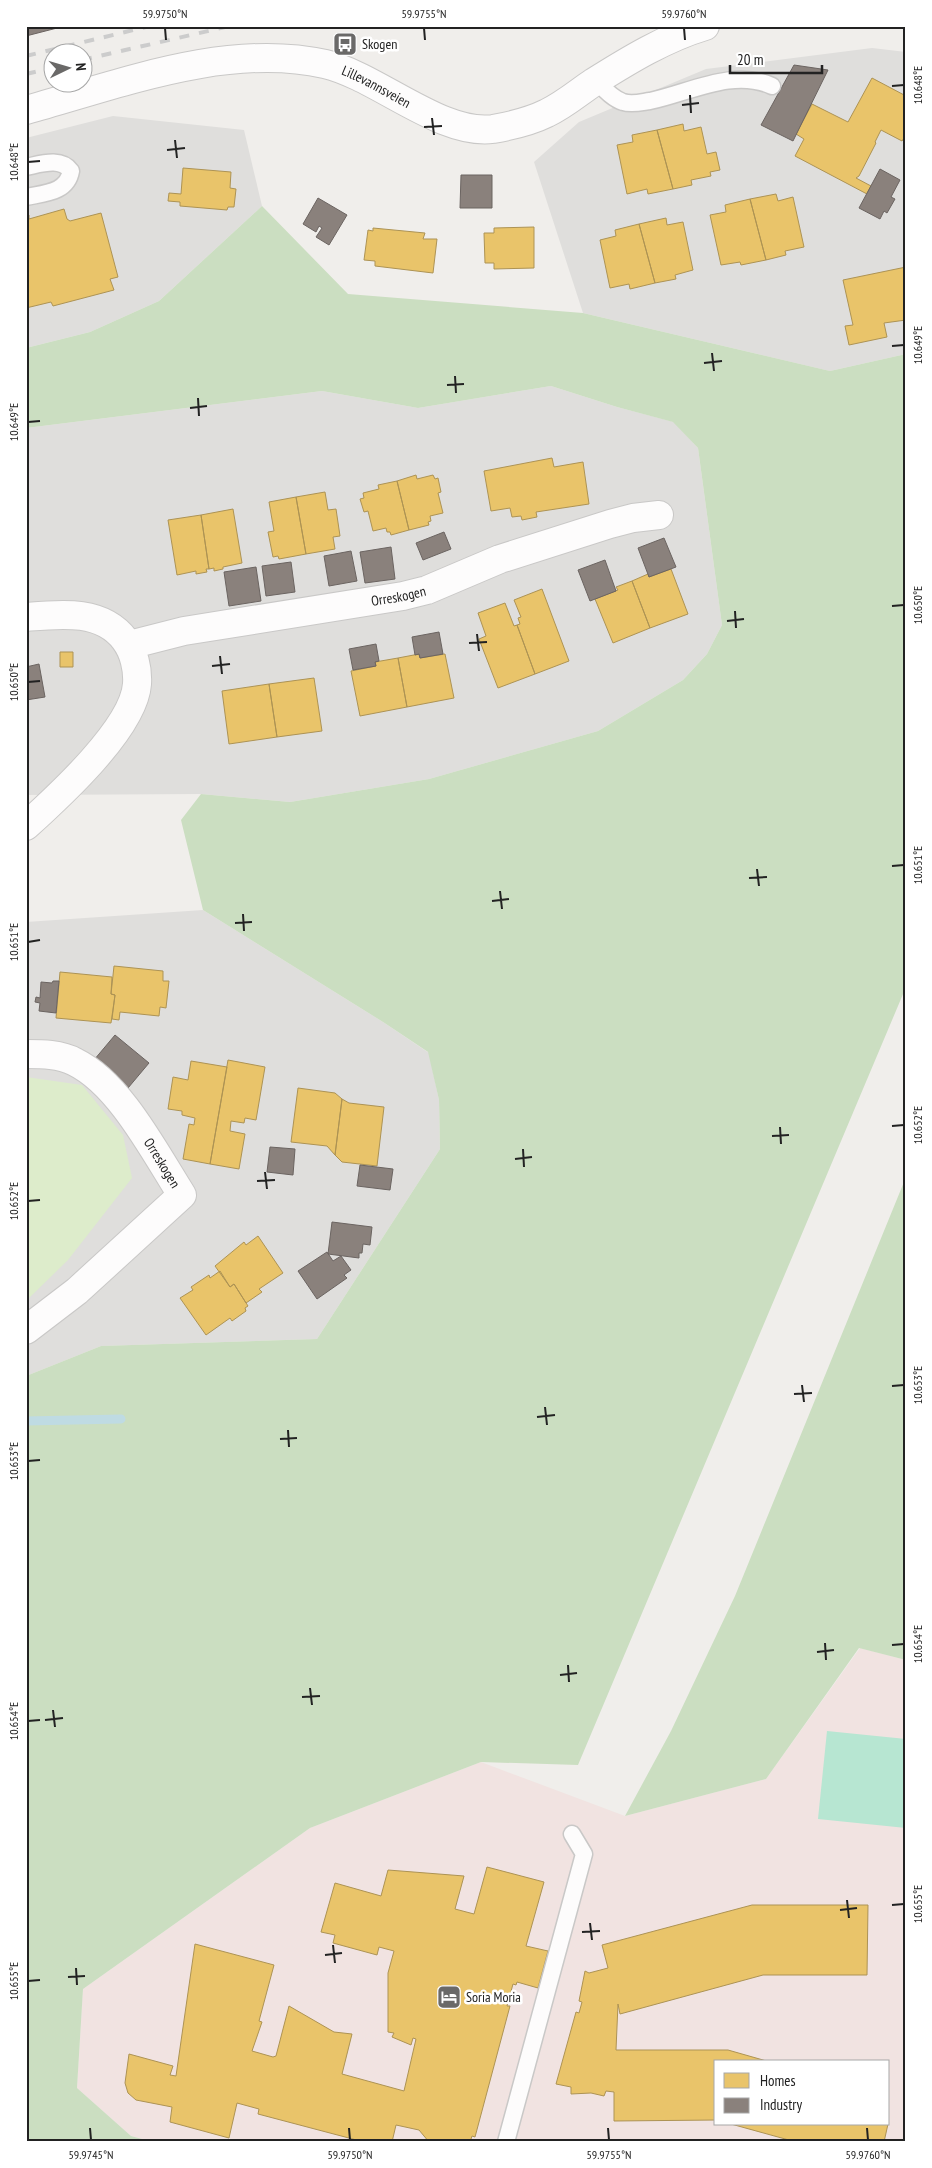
<svg xmlns="http://www.w3.org/2000/svg" width="932" height="2168" font-family="'PT Sans Narrow',sans-serif">
<style>
.residential{fill:#dfdedc}
.commercial{fill:#f1e3e1;fill-rule:evenodd}
.grass{fill:#ddeccb}
.forest{fill:#cbdec1}
.pitch{fill:#b7e6d2}
.homes{fill:#e9c46a;stroke:#ad9354}
.industry{fill:#8a817c;stroke:#6b6461}
.lines{fill:none;stroke-linecap:round;stroke-linejoin:round}
.stream{stroke:#bfdbe3;stroke-width:9}
.service-casing{stroke:#c9c8c7;stroke-width:19}
.minor-casing{stroke:#c9c8c7;stroke-width:30}
.tertiary-casing{stroke:#c9c8c7;stroke-width:30}
.service{stroke:#fdfcfc;stroke-width:16}
.minor{stroke:#fdfcfc;stroke-width:28}
.tertiary{stroke:#fdfcfc;stroke-width:28}
.rail{stroke:#ccc;stroke-width:4;stroke-dasharray:10 10;stroke-linecap:butt}
.ticks{fill:none;stroke:#222;stroke-width:2}
.labels{text-anchor:middle;dominant-baseline:central;stroke-width:5;stroke-linejoin:round;paint-order:stroke}
.poi-label{font-size:14px;fill:#222;stroke:#fff;text-anchor:start}
.street-label{font-size:14px;fill:#222;stroke:#fff}
.neatline{fill:none;stroke:#222;stroke-width:2}
.ticks-label{font-size:12px;text-anchor:middle;fill:#222}
</style>
<rect width="100%" height="100%" fill="#f0eeeb"/>
<path class="residential" d="M872,48L906,52V354L830,371L583,313L534,162L579,122L706,69Z
M113,116L244,130L262,206L159,301L90,332L26,348V138Z
M551,386L617,407L674,422L698,448L722,625L707,654L683,680L598,731L429,779L290,802L201,794L26,795V428L322,391L418,408Z
M203,910L383,1022L429,1053L439,1100L440,1149L317,1339L101,1346L26,1376V922Z"/>
<path class="commercial" d="M860,1648L906,1660V2142H153L131,2136L77,2088L83,1989L310,1828L481,1762L625,1816L766,1779ZM716,2062H888V2124H716Z"/>
<path class="grass" d="M26,1077L82,1085L123,1135L132,1178L68,1260L26,1301Z"/>
<path class="forest" d="M262,206L348,294L583,313L830,371L906,354V987L578,1765L481,1762L310,1828L83,1989L77,2088L131,2136L153,2142H26V1376L101,1346L317,1339L440,1149L439,1100L428,1052L383,1022L203,910L181,820L201,794L290,802L429,779L598,731L683,680L707,654L722,625L698,448L673,422L617,407L551,386L418,408L322,391L26,428V348L90,332L159,301Z
M906,1177V1660L859,1648L766,1779L625,1816L671,1731L735,1596Z"/>
<path class="pitch" d="M827,1731L906,1739V1828L818,1819Z"/>
<path class="homes" d="M872,78L906,96V135L902,141L881,130L875,142L876,143L859,176L856,178L871,186L867,194L795,156L804,139L796,134L812,104L848,122Z
M683,124L684,131L701,127L707,154L716,152L720,170L710,172L711,176L691,180L692,185L673,189L657,130Z
M657,130L673,189L648,194L647,189L627,194L617,145L633,142L632,135Z
M183,168L231,172L230,188L236,189L234,207H228L227,210L180,206V202L168,201L169,193L181,194Z
M776,194L778,201L793,197L804,247L785,251L786,255L766,260L750,199Z
M750,199L766,260L741,265L740,262L721,265L710,215L726,212L725,205Z
M64,209L67,219L70,221L101,213L118,277L110,279L114,290L53,306L51,302L26,308V215H29V219Z
M666,218L667,225L683,222L693,270L675,275L676,279L655,283L639,224Z
M639,224L655,283L630,289L629,284L610,288L600,240L616,236L615,230Z
M534,227V268L494,269V263H485L484,233H494V228Z
M373,228L425,233L423,239H437L433,273L375,266V261L364,260L368,230L373,231Z
M906,267V320L884,323L887,337L849,345L845,326L853,325L843,280Z
M552,458L554,467L583,462L589,504L536,512L537,517L522,520L521,516L512,517L510,508L491,511L484,471Z
M416,475L417,479L433,475L435,479L438,478L441,492L438,493L443,513L430,516L431,521L428,522L429,525L409,530L397,481Z
M397,481L409,530L391,535L390,532H387L386,528L373,531L368,511L364,512L360,499L364,498L363,493L379,489L378,485Z
M325,492L328,510L336,509L340,536L333,537L335,549L306,554L296,497Z
M296,497L306,554L279,559L278,556L273,557L268,532L274,531L269,502Z
M233,509L242,563L223,567V569L214,571V568L209,569L201,515Z
M201,515L209,569H206L207,572L196,574V571L177,575L168,520Z
M671,569L688,614L650,628L632,581L648,574L649,577Z
M632,581L650,628L613,643L595,599L618,590L616,587Z
M542,589L569,661L535,674L517,625L520,624L518,618L521,617L514,600Z
M505,603L514,626L517,625L535,674L498,688L479,639L486,636L478,613Z
M60,652H73V667H60Z
M419,654L420,658L445,654L454,698L407,707L398,658Z
M398,658L407,707L360,716L351,671L376,666L375,662Z
M314,678L322,731L277,737L269,684Z
M269,684L277,737L229,744L222,691Z
M114,966L163,971V981H169L166,1008L160,1007L159,1016L120,1012L119,1020L112,1019L115,995L111,994Z
M60,972L112,977L111,994L115,995L111,1023L56,1018Z
M228,1060L265,1067L256,1120L245,1118L244,1123L231,1121L230,1131L245,1134L239,1169L210,1164Z
M191,1061L227,1067L210,1164L183,1159L189,1124L194,1125L195,1118L182,1115V1111L168,1109L173,1077L188,1080Z
M298,1088L335,1093L342,1099L335,1155L327,1146L291,1142Z
M342,1099L349,1103L384,1107L377,1166L342,1162L335,1155Z
M258,1236L283,1273L259,1289L262,1292L246,1303L234,1284L230,1287L215,1266L244,1242L246,1245Z
M220,1271L230,1287L234,1284L248,1306L245,1308L246,1311L232,1321L230,1318L206,1335L180,1298L193,1290L191,1287L209,1275L210,1278Z
M487,1867L544,1882L526,1946L548,1951L538,1988L517,1982L516,1985L513,1984L507,2006H510L475,2137L472,2136L470,2142H429L419,2130L396,2125L392,2142H364L258,2114L259,2109L237,2103L229,2138L170,2122L172,2107L136,2100L128,2093L125,2083L129,2054L173,2066L170,2075L176,2076L195,1944L274,1965L259,2021L262,2022L252,2051L273,2057L276,2056L289,2006L334,2032L352,2034L342,2074L404,2091L416,2039L413,2038L411,2045L392,2037L394,2033L388,2032V1973L394,1951L379,1947L377,1955L333,1943L335,1935L321,1932L335,1883L381,1896L388,1870L464,1876L455,1909L474,1914Z
M752,1905H868L867,1975H763L620,2014L618,2004L616,2050H728L770,2062H716V2120L614,2121V2092L606,2091L604,2096L591,2093L571,2094V2087L556,2084L576,2012L579,2013L582,2002L579,2001L585,1971L589,1973L608,1968L602,1945Z
M731,2124H888L884,2142L867,2139V2142H796Z"/>
<path class="industry" d="M26,26H61V27L26,36Z
M794,65L828,70L793,141L761,125Z
M880,169L900,180L891,197L895,199L887,213L884,211L880,219L859,208Z
M461,175H492V208H460Z
M318,198L347,215L329,245L316,237L322,228L319,226L316,232L303,224Z
M444,532L451,549L423,560L416,543Z
M664,538L676,567L649,577L638,548Z
M391,547L395,579L365,583L360,552Z
M351,551L357,581L329,586L324,556Z
M605,560L616,591L590,601L578,570Z
M291,562L295,592L266,596L262,566Z
M256,567L261,601L229,606L224,572Z
M439,632L443,654L420,658L419,654L415,655L412,637Z
M376,644L379,661L375,662L376,666L353,670L349,649Z
M39,664L45,697L26,700V667Z
M53,981H59L56,1013L39,1011L40,1003L35,1002L36,997L40,998L41,982L52,983Z
M115,1035L149,1063L128,1088L94,1060Z
M270,1147L295,1149L293,1175L267,1172Z
M360,1165L393,1169L390,1190L357,1186Z
M332,1222L372,1227L370,1245L363,1244L362,1253H359V1258L328,1254Z
M327,1252L333,1261L341,1256L351,1270L344,1275L347,1278L317,1299L298,1271Z"/>
<g class="lines">
<path class="stream" d="M26,1421L121,1419"/>
<g class="service-casing">
<path id="service" d="M596,81C604,89 613,99 623,102C632,105 642,102 650,101C689,93 733,68 772,86
M26,167C41,164 61,157 71,171C67,193 44,193 26,197
M506,2142L584,1854L572,1834"/>
</g>
<g class="minor-casing">
<g id="minor">
<path d="M26,617C60,614 102,609 125,640C134,652 138,669 137,684C134,728 58,797 26,826"/>
<path id="s1" d="M129,645L184,631L403,596L427,590L500,559L610,524L633,518L659,515"/>
<path id="s2" d="M26,1054C42,1054 60,1054 75,1062C120,1084 155,1153 182,1195L77,1291L26,1330"/>
</g>
</g>
<g class="tertiary-casing">
<g id="tertiary">
<path id="s3" d="M26,110C120,84 228,42 325,64C377,76 441,136 493,129C510,126 531,121 547,113C564,105 579,92 594,82C629,60 665,38 705,26"/>
</g>
</g>
<use href="#service" class="service"/>
<use href="#minor" class="minor"/>
<use href="#tertiary" class="tertiary"/>
<path class="rail" d="M26,56L150,26
M82,60L230,26
M26,74L52,68"/>
</g>
<path class="ticks" d="M165,28L166,40M424,28L425,40M684,28L685,40M892,86L904,85M690,95L691,113M682,105L699,103M432,118L434,135M424,127L442,126M175,140L177,158M167,150L185,148M28,162L40,161M892,346L904,345M712,353L714,371M704,363L722,361M455,376L456,393M447,385L464,384M198,398L199,416M190,408L207,406M28,422L40,421M892,606L904,605M735,611L736,628M727,621L744,619M477,634L479,651M469,643L487,642M220,656L222,674M212,666L230,664M28,682L40,681M892,866L904,865M757,869L759,886M749,878L767,877M500,891L502,909M492,901L509,899M243,914L244,931M235,923L252,922M28,942L40,940M892,1126L904,1125M780,1127L781,1144M772,1136L789,1135M523,1149L524,1167M515,1159L532,1157M265,1172L267,1189M257,1181L275,1180M28,1201L40,1200M802,1385L804,1402M892,1386L904,1385M794,1394L812,1393M545,1407L547,1425M537,1417L555,1415M288,1430L289,1447M280,1439L297,1438M28,1461L40,1460M825,1643L826,1660M892,1645L904,1644M817,1652L834,1650M568,1665L569,1682M560,1675L577,1673M310,1688L312,1705M302,1697L320,1696M53,1710L55,1727M45,1720L63,1718M28,1721L40,1720M847,1900L849,1918M892,1905L904,1904M840,1910L857,1908M590,1923L592,1940M582,1932L600,1931M333,1945L335,1963M325,1955L342,1953M76,1968L77,1985M68,1977L85,1976M28,1981L40,1980M90,2128L91,2140M349,2128L350,2140M608,2128L609,2140M867,2128L868,2140"/>
<defs>
<g id="bus-square" transform="scale(1.25)"><rect x="-9" y="-9" width="18" height="18" rx="4" fill="#6a6968" stroke="#fff"/><path d="M-5-6H5V4H4V6H2V4H-2V6H-4V4H-5ZM-3.5-4V0h7V-4ZM-3.5 1.2v1.5H-2V1.2ZM2 1.2v1.5H3.5V1.2Z" fill="#fff"/></g>
<g id="hotel-square" transform="scale(1.25)"><rect x="-9" y="-9" width="18" height="18" rx="4" fill="#6a6968" stroke="#fff"/><path d="M-6-4.5h1.5V1H6V5H4.5V3h-9V5H-6ZM-4 0a1.8 1.8 0 1 1 3.6 0ZM.5 0V-2.5h3Q6-2.5 6 0Z" fill="#fff"/></g>
</defs>
<g fill-rule="evenodd">
<use href="#bus-square" x="345" y="44"/>
<use href="#hotel-square" x="449" y="1997"/>
</g>
<g class="labels">
<g class="poi-label">
<text x="362" y="44">Skogen</text>
<text x="466" y="1997">Soria Moria</text>
</g>
<g class="street-label">
<text stroke="none"><textPath href="#s3" startOffset="362">Lillevannsveien</textPath></text>
<text stroke="none"><textPath href="#s1" startOffset="274">Orreskogen</textPath></text>
<text stroke="none"><textPath href="#s2" startOffset="185">Orreskogen</textPath></text>
</g>
</g>
<rect width="932" height="2168" fill="none" stroke="#ffffff" stroke-width="55"/>
<rect x="714" y="2060" width="175" height="65" fill="#ffffff" stroke="#a7a7a7"/>
<rect x="724" y="2073" width="25" height="15" fill="#e9c46a" stroke="#a7a7a7"/>
<text x="760" y="2086" font-size="15" fill="#222222">Homes</text>
<rect x="724" y="2098" width="25" height="15" fill="#8a817c" stroke="#a7a7a7"/>
<text x="760" y="2110" font-size="15" fill="#222222">Industry</text>
<g transform="translate(68 68) rotate(85)"><circle r="24" fill="#ffffff" stroke="#a7a7a7"/>
<path d="M0-4L9 19L0 12L-9 19Z" fill="#6a6968"/>
<text y="-8" font-size="14" font-weight="bold" text-anchor="middle" fill="#222222">N</text>
</g>
<path d="M730 65v8h92v-8" fill="none" stroke="#222222" stroke-width="2.5"/>
<text x="737" y="65" font-size="15" fill="#222222" stroke="#ffffff" stroke-width="4" paint-order="stroke">20 m</text>
<rect x="28" y="28" width="876" height="2112" class="neatline"/>
<g class="ticks-label">
<text x="165" y="18">59.9750°N</text>
<text x="424" y="18">59.9755°N</text>
<text x="684" y="18">59.9760°N</text>
<text transform="translate(918 85) rotate(-90)" y="4">10.648°E</text>
<text transform="translate(14 162) rotate(-90)" y="4">10.648°E</text>
<text transform="translate(918 345) rotate(-90)" y="4">10.649°E</text>
<text transform="translate(14 422) rotate(-90)" y="4">10.649°E</text>
<text transform="translate(918 605) rotate(-90)" y="4">10.650°E</text>
<text transform="translate(14 682) rotate(-90)" y="4">10.650°E</text>
<text transform="translate(918 865) rotate(-90)" y="4">10.651°E</text>
<text transform="translate(14 942) rotate(-90)" y="4">10.651°E</text>
<text transform="translate(918 1125) rotate(-90)" y="4">10.652°E</text>
<text transform="translate(14 1201) rotate(-90)" y="4">10.652°E</text>
<text transform="translate(918 1385) rotate(-90)" y="4">10.653°E</text>
<text transform="translate(14 1461) rotate(-90)" y="4">10.653°E</text>
<text transform="translate(918 1644) rotate(-90)" y="4">10.654°E</text>
<text transform="translate(14 1721) rotate(-90)" y="4">10.654°E</text>
<text transform="translate(918 1904) rotate(-90)" y="4">10.655°E</text>
<text transform="translate(14 1981) rotate(-90)" y="4">10.655°E</text>
<text x="91" y="2159">59.9745°N</text>
<text x="350" y="2159">59.9750°N</text>
<text x="609" y="2159">59.9755°N</text>
<text x="868" y="2159">59.9760°N</text>
</g>
</svg>
